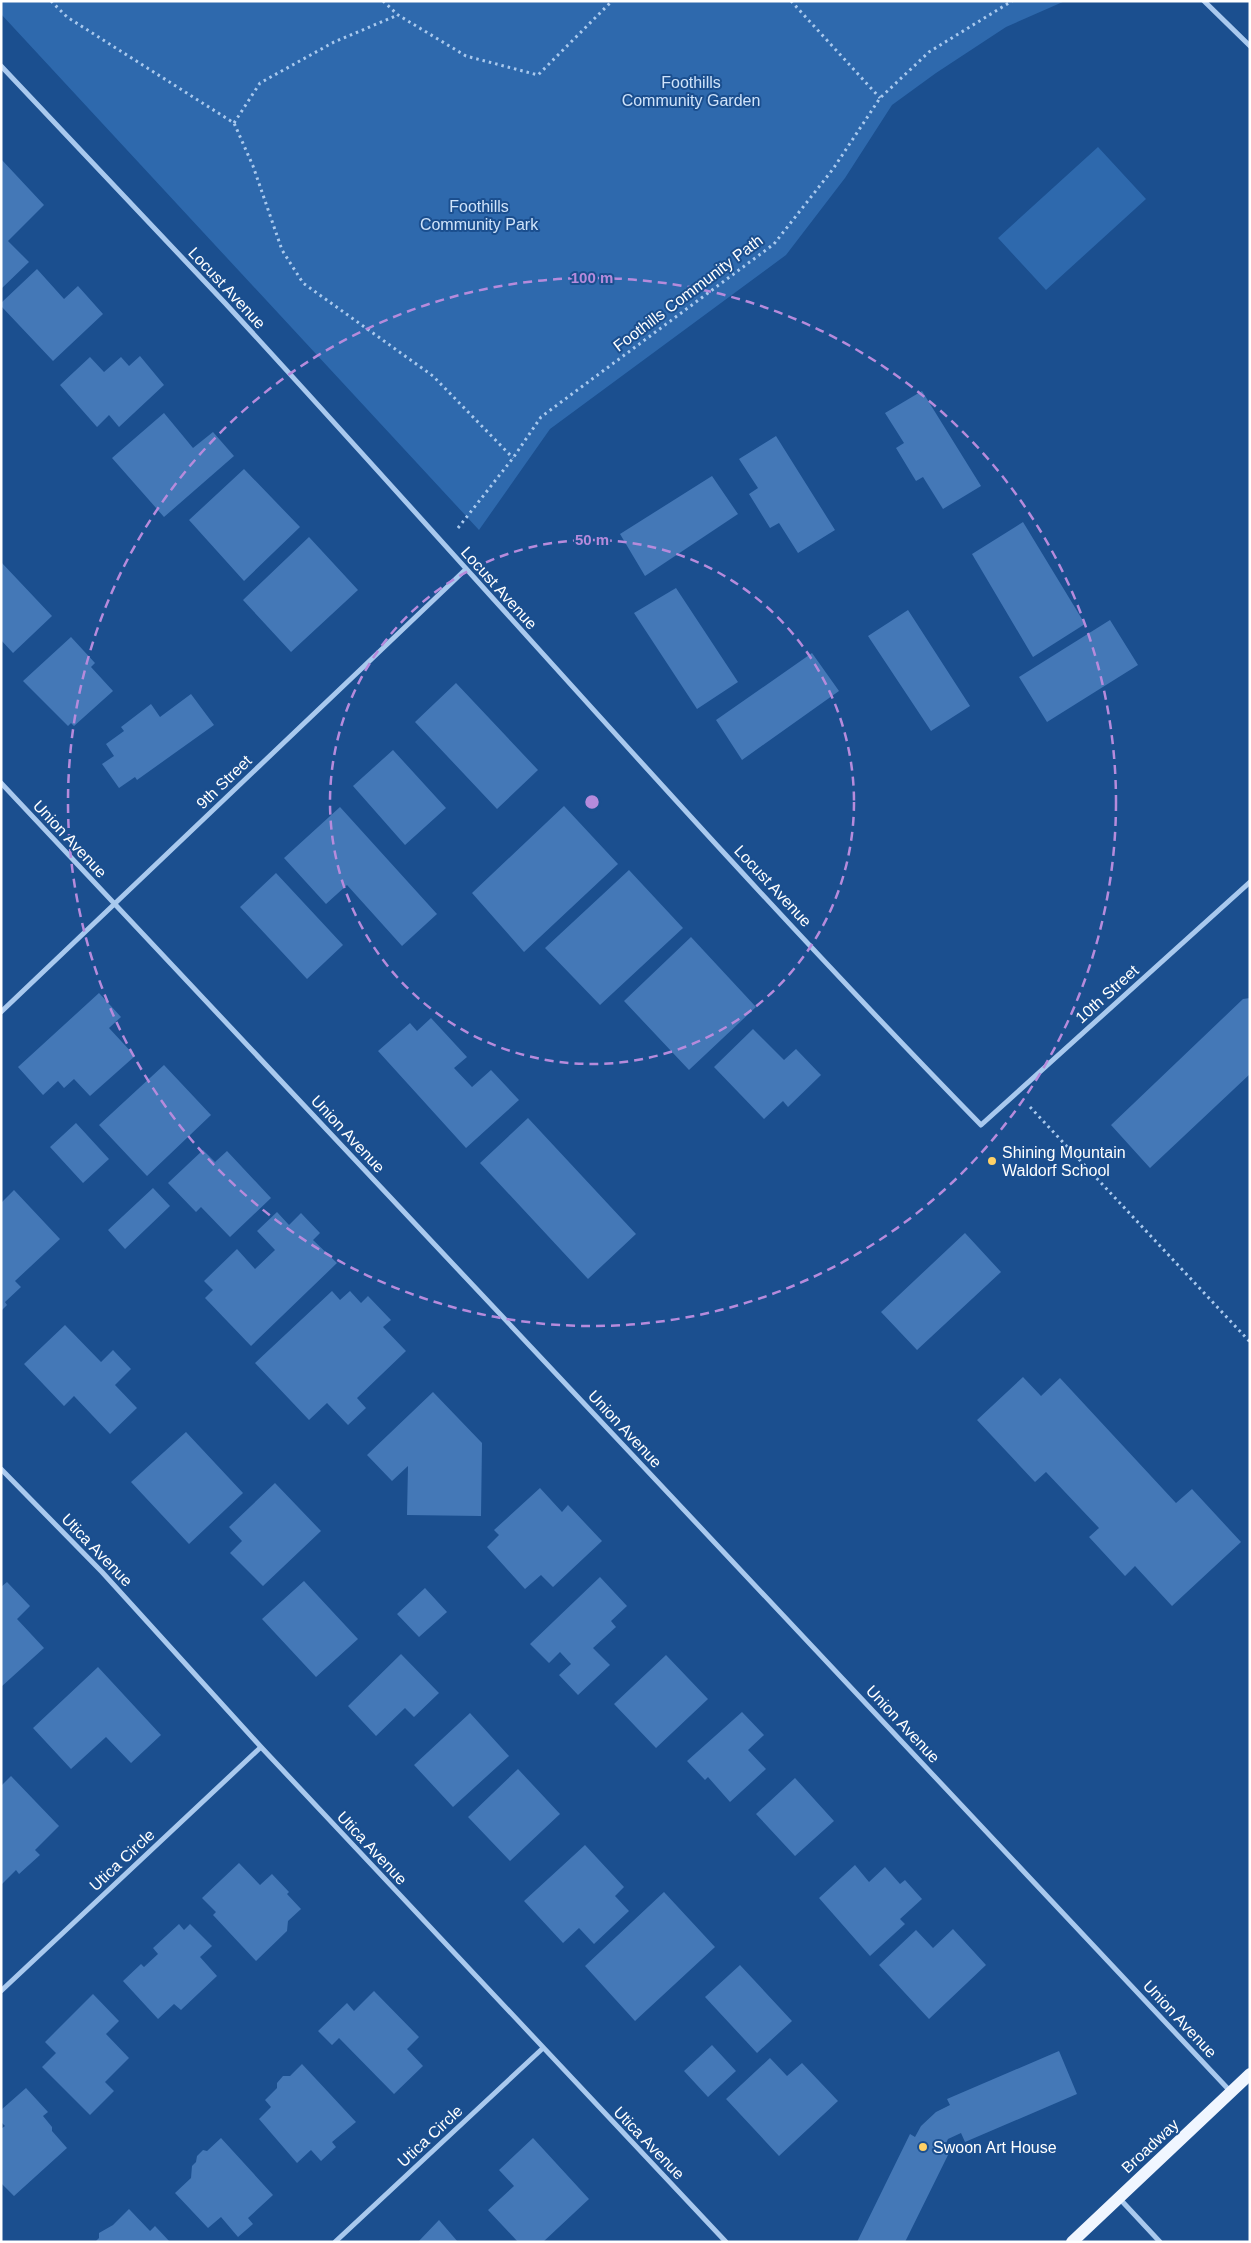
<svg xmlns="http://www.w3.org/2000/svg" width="1251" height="2243" font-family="Helvetica,sans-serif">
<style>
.green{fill:#2e69ad}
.building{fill:#4478b7}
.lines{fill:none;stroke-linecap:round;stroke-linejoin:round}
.path{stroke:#a9c9ee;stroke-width:3;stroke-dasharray:2.5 4;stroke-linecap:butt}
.minor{stroke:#a9c9ee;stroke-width:5}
.primary{stroke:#f0f6ff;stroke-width:12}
.ring{fill:none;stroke:#b68bdc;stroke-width:2.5;stroke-dasharray:9 6}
.poi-dot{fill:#ffd166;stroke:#1b4f8f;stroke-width:2}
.labels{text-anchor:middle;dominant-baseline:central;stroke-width:4;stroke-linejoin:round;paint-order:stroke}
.park-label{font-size:16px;fill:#cfe3fa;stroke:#1b4f8f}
.street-label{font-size:16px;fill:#fff;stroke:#1b4f8f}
.poi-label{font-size:16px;fill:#fff;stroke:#1b4f8f;text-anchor:start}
.centre{fill:#b68bdc;stroke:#1b4f8f;stroke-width:2.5}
.ring-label{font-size:15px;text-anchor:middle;font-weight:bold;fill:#b68bdc;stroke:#1b4f8f;stroke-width:4;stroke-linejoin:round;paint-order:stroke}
</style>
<rect width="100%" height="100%" fill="#1b4f8f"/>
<path class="green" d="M1,1H1065L1006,27L936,73L892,105L845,178L786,255L550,429L479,530L1,14Z
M1098,147L1146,199L1046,290L998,238Z"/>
<path class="building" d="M1,159L44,205L8,241L29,262L1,289Z
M37,269L64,299L78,286L103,314L53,361L1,306V303Z
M140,356L164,385L119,427L109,415L97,427L60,385L90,357L104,372L121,357L129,366Z
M922,391L981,486L943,509L923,477L916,481L896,448L904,443L885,413Z
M164,413L193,448L213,432L234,456L164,517L112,458Z
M776,436L835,530L798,553L779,523L770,528L749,494L758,488L739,459Z
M244,469L300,527L244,581L189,520Z
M712,476L738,514L645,576L620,534Z
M1023,522L1085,624L1033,657L972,554Z
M309,537L358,590L291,652L243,600Z
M1,562L52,616L13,653L1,640Z
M676,588L738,682L697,709L634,613Z
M908,610L970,706L931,731L868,636Z
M1110,620L1138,665L1047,722L1019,677Z
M71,637L95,663L91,667L113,691L74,726L71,723L68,726L23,681Z
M812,653L839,691L742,760L716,720Z
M456,683L538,770L497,809L415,722Z
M191,694L214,725L137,780L135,777L119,788L102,764L114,756L106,744L124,731L121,727L151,704L160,717Z
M393,750L446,808L405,845L353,786Z
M564,806L618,864L524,952L472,893Z
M340,807L437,914L402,946L347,885L326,904L284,858Z
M629,870L683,928L600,1005L545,948Z
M276,873L343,945L307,979L240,907Z
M691,937L756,1007L689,1070L624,1001Z
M99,993L121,1017L109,1028L135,1056L90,1096L74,1079L64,1088L58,1081L43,1095L18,1067Z
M1250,998V1074L1150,1168L1111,1125L1243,999Z
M431,1018L467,1057L454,1068L472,1087L491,1070L519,1100L466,1148L378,1051L410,1023L417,1031Z
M753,1029L784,1060L796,1049L821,1075L788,1107L783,1101L764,1119L714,1067Z
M164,1065L211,1115L147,1176L99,1125Z
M528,1118L636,1234L588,1279L480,1163Z
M76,1123L109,1159L83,1183L50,1147Z
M203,1150L215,1162L227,1151L271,1198L230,1237L201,1207L196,1212L168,1183Z
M153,1188L170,1206L125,1249L108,1230Z
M14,1190L60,1239L15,1281L21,1287L5,1302L7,1305L1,1311V1203Z
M277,1212L289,1225L301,1213L320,1233L313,1240L337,1263L251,1346L205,1298L213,1290L204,1281L237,1249L255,1269L275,1250L257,1231Z
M965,1233L1001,1272L917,1350L881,1312Z
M332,1291L340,1300L350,1291L361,1303L368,1296L391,1320L383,1327L406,1351L357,1398L366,1408L348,1425L327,1403L309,1420L255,1363Z
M65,1325L101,1362L113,1350L131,1369L115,1385L137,1408L110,1434L74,1396L64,1406L24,1364Z
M1023,1377L1041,1396L1060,1378L1176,1503L1192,1489L1241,1542L1172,1606L1135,1566L1125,1576L1089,1537L1099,1528L1046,1472L1035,1482L977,1420Z
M433,1392L482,1443L481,1516L407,1515L408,1466L392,1481L367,1455Z
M186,1432L243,1493L189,1544L131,1482Z
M275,1483L321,1531L263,1586L230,1553L242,1541L229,1527Z
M540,1488L562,1512L568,1505L602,1541L553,1587L541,1575L525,1589L487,1547L499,1535L494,1530Z
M600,1577L627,1606L611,1621L616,1627L593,1648L610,1665L578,1695L559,1675L571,1664L560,1652L549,1663L530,1644Z
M304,1581L358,1639L316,1677L262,1619Z
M7,1582L30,1606L17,1619L44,1648L1,1687V1587Z
M425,1588L447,1612L419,1637L397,1614Z
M401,1654L439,1693L414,1717L405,1708L376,1736L348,1706Z
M666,1655L708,1699L656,1748L614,1704Z
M98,1667L161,1735L131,1763L106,1737L71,1769L33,1728Z
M742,1712L764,1735L748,1750L766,1769L730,1802L708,1777L705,1780L687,1761Z
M470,1713L509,1756L453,1807L414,1765Z
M518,1769L560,1814L510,1861L468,1817Z
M11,1776L59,1826L35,1850L40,1855L19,1874L16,1870L1,1885V1786Z
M795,1778L834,1821L795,1856L756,1814Z
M585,1845L624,1887L615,1896L629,1911L594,1944L579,1928L563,1943L524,1901Z
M239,1863L260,1885L272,1874L289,1892L287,1894L301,1909L288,1921L287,1931L256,1961L213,1915L216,1912L202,1898Z
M855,1865L869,1882L885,1867L900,1884L905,1880L922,1899L900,1919L905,1924L870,1956L819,1898Z
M664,1892L715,1947L635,2021L585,1966Z
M179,1924L184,1930L190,1924L212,1946L200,1957L217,1976L181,2010L174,2004L158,2019L123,1981L141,1964L144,1967L158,1954L153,1948Z
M953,1929L986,1965L929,2019L879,1965L916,1930L933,1948Z
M740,1965L792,2021L757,2053L705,1997Z
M374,1991L419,2037L407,2049L423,2066L394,2094L339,2038L332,2045L318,2031L347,2003L354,2011Z
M93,1994L119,2021L106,2034L129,2058L105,2082L114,2091L90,2115L42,2067L56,2053L45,2042Z
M712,2045L736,2071L708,2097L684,2071Z
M1059,2051L1077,2094L965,2142L961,2133L948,2139L943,2149L949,2153L905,2242H857L910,2134L915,2137L921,2126L936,2112L950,2105L947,2099Z
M770,2058L787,2076L802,2063L838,2101L779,2156L726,2099Z
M302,2064L356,2122L332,2142L336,2147L321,2161L311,2150L297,2163L259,2119L271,2107L265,2100L277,2088V2083L283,2076H290Z
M26,2088L48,2112L43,2116L52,2127V2131L67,2148L14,2196L1,2183V2129L5,2126L1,2122V2110Z
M221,2138L273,2195L248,2218L253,2224L238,2237L221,2217L208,2228L175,2193L191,2178L192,2166L196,2162L197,2156L203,2150L207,2151Z
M533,2138L589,2199L543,2242H518L488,2210L514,2186L499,2170Z
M129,2209L150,2231L155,2226L170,2242H95L99,2238V2233L113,2225Z
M439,2220L458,2242H418Z"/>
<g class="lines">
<path class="path" d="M51,1L67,17L234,123L253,166L282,250L303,283L433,376L513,458
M383,1L398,15L466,56L538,75L612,1
M791,1L880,98
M234,123L260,83L334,42L398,15
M458,528L513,458L541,417L774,244L833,169L880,98L929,52L1012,1
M1030,1107L1250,1342"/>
<path class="minor" d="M1204,1L1250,46
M1,66C76,145 151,224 225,303C477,577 721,859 981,1125L1250,882
M1,783L1230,2091
M1,1012L465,570
M1,1469L102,1572L261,1747L726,2242
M1,1991L261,1747
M1119,2198L1160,2242
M335,2242L542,2049"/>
<path class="primary" d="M1072,2242L1250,2074"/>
</g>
<g class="ring">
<circle cx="592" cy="802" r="262"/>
<circle cx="592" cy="802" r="524"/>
</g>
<g class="poi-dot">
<circle cx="992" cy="1161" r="5"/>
<circle cx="923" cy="2147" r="5"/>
</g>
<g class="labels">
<g class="park-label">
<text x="691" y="82">Foothills<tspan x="691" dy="18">Community Garden</tspan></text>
<text x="479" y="206">Foothills<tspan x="479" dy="18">Community Park</tspan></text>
</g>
<g class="street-label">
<text transform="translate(227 288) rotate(47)">Locust Avenue</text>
<text transform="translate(688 293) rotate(-37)">Foothills Community Path</text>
<text transform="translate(499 588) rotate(48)">Locust Avenue</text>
<text transform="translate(224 782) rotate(-44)">9th Street</text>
<text transform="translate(70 839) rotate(47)">Union Avenue</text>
<text transform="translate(773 886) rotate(47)">Locust Avenue</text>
<text transform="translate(1107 994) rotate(-42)">10th Street</text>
<text transform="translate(348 1134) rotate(47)">Union Avenue</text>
<text transform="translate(625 1429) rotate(47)">Union Avenue</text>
<text transform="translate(97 1550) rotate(46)">Utica Avenue</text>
<text transform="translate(903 1724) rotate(47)">Union Avenue</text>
<text transform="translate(372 1848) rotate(47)">Utica Avenue</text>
<text transform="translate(122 1860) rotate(-43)">Utica Circle</text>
<text transform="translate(1180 2019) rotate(47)">Union Avenue</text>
<text transform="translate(430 2136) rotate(-43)">Utica Circle</text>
<text transform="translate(649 2143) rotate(46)">Utica Avenue</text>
<text transform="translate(1150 2146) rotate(-43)">Broadway</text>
</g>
<g class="poi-label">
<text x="1002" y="1152">Shining Mountain<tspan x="1002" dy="18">Waldorf School</tspan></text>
<text x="933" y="2147">Swoon Art House</text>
</g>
</g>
<circle cx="592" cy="802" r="8" class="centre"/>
<g class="ring-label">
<text x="592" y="283">100 m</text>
<text x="592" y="545">50 m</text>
</g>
<rect width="1251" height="2243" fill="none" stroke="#ffffff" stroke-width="5"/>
</svg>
